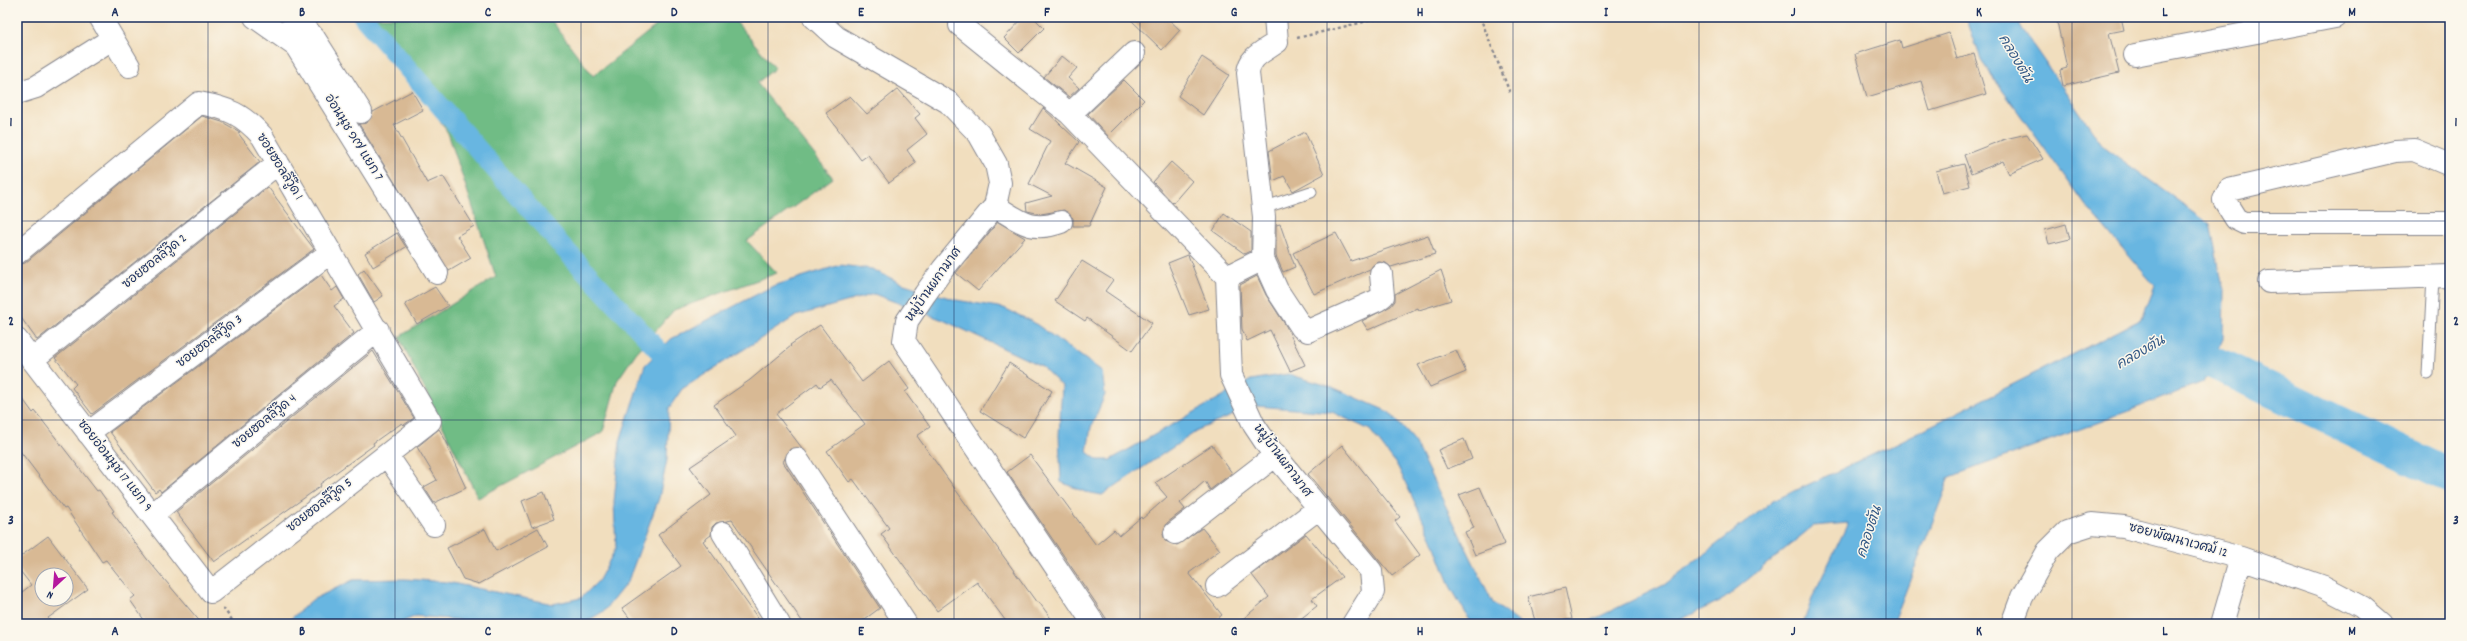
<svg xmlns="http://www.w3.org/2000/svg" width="2467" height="641" font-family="Dekko,'Playpen Sans Thai',sans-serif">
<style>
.forest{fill:#70bc85;stroke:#467672}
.water{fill:#67b6e1;stroke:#4172a0}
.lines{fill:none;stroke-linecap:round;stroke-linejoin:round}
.canal{stroke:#67b6e1;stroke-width:20}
.river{stroke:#67b6e1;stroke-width:34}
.building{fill:#d8b994;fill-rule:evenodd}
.service-casing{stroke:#86868e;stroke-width:13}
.minor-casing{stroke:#86868e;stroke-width:24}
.path{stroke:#86868e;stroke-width:2.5;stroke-dasharray:3 3;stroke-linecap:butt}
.service{stroke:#fff;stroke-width:11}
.minor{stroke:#fff;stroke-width:22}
.grid{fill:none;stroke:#1b2f5e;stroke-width:1;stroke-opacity:0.55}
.labels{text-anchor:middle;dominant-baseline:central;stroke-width:3;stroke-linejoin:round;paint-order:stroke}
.street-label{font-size:13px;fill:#1b2f5e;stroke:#fbf7ec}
.water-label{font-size:14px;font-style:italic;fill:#325885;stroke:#fbf7ec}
.neatline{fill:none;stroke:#1b2f5e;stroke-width:1.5}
.grid-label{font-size:13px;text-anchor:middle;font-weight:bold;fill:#1b2f5e}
</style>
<rect width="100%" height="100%" fill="#fbf7ec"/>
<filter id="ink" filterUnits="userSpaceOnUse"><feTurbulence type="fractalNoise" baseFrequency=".025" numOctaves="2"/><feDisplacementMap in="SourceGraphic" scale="8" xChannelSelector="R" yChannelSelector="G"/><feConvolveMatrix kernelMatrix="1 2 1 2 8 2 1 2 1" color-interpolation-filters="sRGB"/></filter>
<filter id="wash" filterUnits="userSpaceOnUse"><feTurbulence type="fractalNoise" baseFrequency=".012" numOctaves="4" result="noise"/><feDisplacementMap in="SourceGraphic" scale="16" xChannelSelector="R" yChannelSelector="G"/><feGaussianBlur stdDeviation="0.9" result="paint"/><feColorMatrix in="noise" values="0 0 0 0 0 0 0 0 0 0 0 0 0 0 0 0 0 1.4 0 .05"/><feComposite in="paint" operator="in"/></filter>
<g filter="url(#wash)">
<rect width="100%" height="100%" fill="#f1debe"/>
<path class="forest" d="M375,17H549L593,76L667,17H732L775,68L757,83L833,178L747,241L777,273L674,310L636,353L617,381L603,432L478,498L399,337L496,277L448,133Z"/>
<path class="water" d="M1966,17H2018L2021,28L2104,147L2210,224L2224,291L2223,339L2203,382L2132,410L1950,477L1893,624H1803L1813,596L1848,523L1813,526L1724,599L1671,624H1584L1664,585L1773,501L1889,447L2142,319L2155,286L2086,206L1982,62Z
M840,265L872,269L901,283L956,300L1004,308L1033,322L1102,371L1105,395L1091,427L1087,452L1098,460H1110L1251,380L1288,374L1332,387L1389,412L1413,439L1493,603L1521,624H1472L1450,586L1432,539L1398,467L1370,430L1332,412L1256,406L1200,429L1102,495L1085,492L1061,482L1059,435L1062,386L1041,366L943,320L874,294L796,316L682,389L669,408L667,460L659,498L628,581L604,611L582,624H504L416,616L397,624H285L312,600L353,580L405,579L447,582L553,604L581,598L599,580L616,548L614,502L620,441L645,365L671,339L773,286Z"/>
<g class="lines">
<path class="canal" d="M363,17L560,244L674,367"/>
<path class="river" d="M2171,342L2450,476"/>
</g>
<g id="blocks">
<path class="building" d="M1024,17H1033L1044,28L1019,53L1004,38Z
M1128,17H1166L1180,30L1162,50Z
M2056,17H2121L2124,30L2109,33L2119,73L2063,86L2060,70L2067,68Z
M1949,33L1957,59L1974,54L1986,94L1930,111L1921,81L1867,97L1855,54L1900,40L1902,48Z
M1062,56L1077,68L1068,78L1079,88L1069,97L1044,77Z
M1202,57L1229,75L1203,115L1178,96Z
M1124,80L1144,100L1108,136L1088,114Z
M898,89L920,114L915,118L927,134L907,150L916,163L889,183L868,155L861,160L826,113L850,96L867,114Z
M412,91L423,110L394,125L427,183L443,176L474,226L457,236L471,258L449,271L359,124L367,123L373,112Z
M1043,108L1079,142L1065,163L1107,187L1089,226H1073V218L1064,210L1041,214L1027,211L1026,203L1052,196L1029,184L1050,141L1030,129Z
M202,116L222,122L240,132L238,133L260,162L37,340L17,312V265L25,263Z
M1305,132L1324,174L1293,191L1284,176L1273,181L1269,151Z
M2027,134L2043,159L2009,174L2003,161L1971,174L1964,155L2005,139Z
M1171,162L1192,181L1173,203L1153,182Z
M1964,164L1970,186L1942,193L1936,171Z
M268,187L314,249L92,414L72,388L76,384L55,358Z
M1224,213L1251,232V251L1245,254L1213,231Z
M998,222L1025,238L978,291L956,273Z
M1280,224L1295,267L1283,272L1276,256V225Z
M2066,224L2070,239L2049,244L2045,230Z
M397,233L406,247L373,267L365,253Z
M1336,233L1351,261L1428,235L1435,254L1391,267L1386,263L1379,262L1374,264L1370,269L1314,294L1293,253Z
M1188,255L1209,309L1189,315L1168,263Z
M1082,261L1113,280L1105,291L1152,323L1132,351L1087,318L1085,321L1055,301Z
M364,269L383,296L374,302L358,274Z
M1441,270L1451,300L1419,310L1418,308L1368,330L1362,321L1391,306L1395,301V294Z
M321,275L332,291L337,287L344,299L334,306L354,333L161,492L159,489L155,492L110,432Z
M1257,276L1266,295L1286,326L1305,365L1290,371L1270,330L1247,341L1242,329L1240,285Z
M435,287L448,306L417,324L405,304Z
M820,325L862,382L889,361L909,389L905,392L930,427L917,436L1037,603L1039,602L1055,624H1008L977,582L937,611L881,534L889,528L853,479L849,482L827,451L865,424L831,380L820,387L817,383L776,414L802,448L790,449L783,462L880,608L858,624H804L732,520L716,523L712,527L711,535L703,541L762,624H634L622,608L681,566L658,535L711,495L690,467L736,436L714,405L750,380L791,346L790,345Z
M1456,350L1466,372L1430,387L1418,365Z
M373,351L414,418L404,425L402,423L387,433L373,443L374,445L320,484L321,486L214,562L176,512Z
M1009,363L1052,391L1023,438L980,411Z
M17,391L33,413L35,411L97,491L99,490L114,511L112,512L147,559L202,624H147L130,600L135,596L106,560L102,562L66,508L64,509L17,447Z
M439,429L449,446L447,447L466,488L434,503L424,487L437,480L417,447Z
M1464,439L1472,459L1447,469L1438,450Z
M1212,445L1232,473L1210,490L1205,481L1180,503L1185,509L1167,523L1163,534L1165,541L1177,545L1202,528L1220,550L1189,573L1222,615L1211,624H1110L1007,472L1030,455L1096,545L1114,530L1119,536L1141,517L1142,519L1167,497L1155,483Z
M1342,445L1400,517L1395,521L1420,555L1392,576L1308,474Z
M1480,487L1505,544L1475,555L1465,532L1474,528L1459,495Z
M544,492L554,519L532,527L522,501Z
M538,528L548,547L479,584L463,579L447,548L485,529L496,551Z
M1306,534L1342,577L1312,599L1317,606L1294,624H1237L1269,597L1252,575Z
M48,536L88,589L48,618L53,624H17V596L31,585L17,567V559ZM42,575H66V599H42Z
M1565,588L1572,619L1536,624L1528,597Z"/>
</g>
</g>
<g filter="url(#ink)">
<use href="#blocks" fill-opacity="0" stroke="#86868e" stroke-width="1"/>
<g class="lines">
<g class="service-casing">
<path id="service" d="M1263,208L1311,192
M2428,374L2433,277"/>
</g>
<g class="minor-casing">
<path id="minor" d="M100,17L129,66
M255,17L296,46L437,273
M814,17L836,37L948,102L979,134L996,164L1000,183L995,206L943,269L925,294L907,321L904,341L1094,624
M960,25L1070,114
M280,34L300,27L307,30L314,38L361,112
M1134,53L1070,114L1227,277L1231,375L1254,425L1270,449L1371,571L1373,592L1353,624
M2135,55L2335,17
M17,93L36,87L112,39
M2450,165L2414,150L2395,151L2229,190L2224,200L2236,219L2244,223H2450
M995,206C1020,221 1031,233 1061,222
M17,253L199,103C228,108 242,114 262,136L430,421L211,592L17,340
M1263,259L1277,290L1302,328L1308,331L1378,300L1383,296L1381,274
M1227,277L1263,259L1264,217L1248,73C1249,56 1265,51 1277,42L1275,17
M2269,282L2450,276
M32,360L278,163
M88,433L331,252
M387,455L434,525
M797,459L906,624
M152,515L378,330
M723,533L779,624
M1175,533L1276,455
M1217,586L1319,508
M2012,624L2022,597L2048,551L2067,532L2092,524L2124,527L2241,558L2324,587L2362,607L2382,624
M2222,624L2241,558"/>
</g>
<path class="path" d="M1480,17L1510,93
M1297,38L1384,17
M223,608L235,624"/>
<use href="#service" class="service"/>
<use href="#minor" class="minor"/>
</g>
</g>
<path class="grid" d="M208,17V624M395,17V624M581,17V624M768,17V624M954,17V624M1140,17V624M1327,17V624M1513,17V624M1699,17V624M1886,17V624M2072,17V624M2259,17V624M17,221H2450M17,420H2450"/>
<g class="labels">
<g class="street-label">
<text transform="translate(353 138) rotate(58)">อ่อนนุช ๑๗ แยก 7</text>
<text transform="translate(279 167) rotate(58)">ซอยฮอลลีวู๊ด 1</text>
<text transform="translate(155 262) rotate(-39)">ซอยฮอลลีวู๊ด 2</text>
<text transform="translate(934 285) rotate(-55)">หมู่บ้านผกามาศ</text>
<text transform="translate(210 342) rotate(-37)">ซอยฮอลลีวู๊ด 3</text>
<text transform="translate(265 422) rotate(-39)">ซอยฮอลลีวู๊ด 4</text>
<text transform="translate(1282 461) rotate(53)">หมู่บ้านผกามาศ</text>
<text transform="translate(114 466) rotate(52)">ซอยอ่อนนุช 17 แยก 9</text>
<text transform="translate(320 506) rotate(-38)">ซอยฮอลลีวู๊ด 5</text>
<text transform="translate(2178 541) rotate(15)">ซอยพัฒนาเวศม์ 12</text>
</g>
<g class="water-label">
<text transform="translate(2015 59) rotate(59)">คลองตัน</text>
<text transform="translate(2141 353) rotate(-30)">คลองตัน</text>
<text transform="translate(1870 532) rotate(-72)">คลองตัน</text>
</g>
</g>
<rect width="2467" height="641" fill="none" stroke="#fbf7ec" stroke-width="44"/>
<g transform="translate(54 587) rotate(206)"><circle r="19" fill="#fbf7ec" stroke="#a1a7b3"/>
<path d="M0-3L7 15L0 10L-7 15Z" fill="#b5179e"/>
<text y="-6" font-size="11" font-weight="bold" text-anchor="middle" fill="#1b2f5e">N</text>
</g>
<rect x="22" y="22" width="2423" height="597" class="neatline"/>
<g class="grid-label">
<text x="115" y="16">A</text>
<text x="302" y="16">B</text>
<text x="488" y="16">C</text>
<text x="674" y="16">D</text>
<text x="861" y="16">E</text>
<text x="1047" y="16">F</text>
<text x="1234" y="16">G</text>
<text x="1420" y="16">H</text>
<text x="1606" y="16">I</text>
<text x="1793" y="16">J</text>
<text x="1979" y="16">K</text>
<text x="2165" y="16">L</text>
<text x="2352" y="16">M</text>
<text x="11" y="126">1</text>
<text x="2456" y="126">1</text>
<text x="11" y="325">2</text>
<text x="2456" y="325">2</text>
<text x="11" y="524">3</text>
<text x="2456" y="524">3</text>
<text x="115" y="635">A</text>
<text x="302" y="635">B</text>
<text x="488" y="635">C</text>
<text x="674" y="635">D</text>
<text x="861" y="635">E</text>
<text x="1047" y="635">F</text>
<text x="1234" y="635">G</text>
<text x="1420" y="635">H</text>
<text x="1606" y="635">I</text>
<text x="1793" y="635">J</text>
<text x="1979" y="635">K</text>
<text x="2165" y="635">L</text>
<text x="2352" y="635">M</text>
</g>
</svg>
